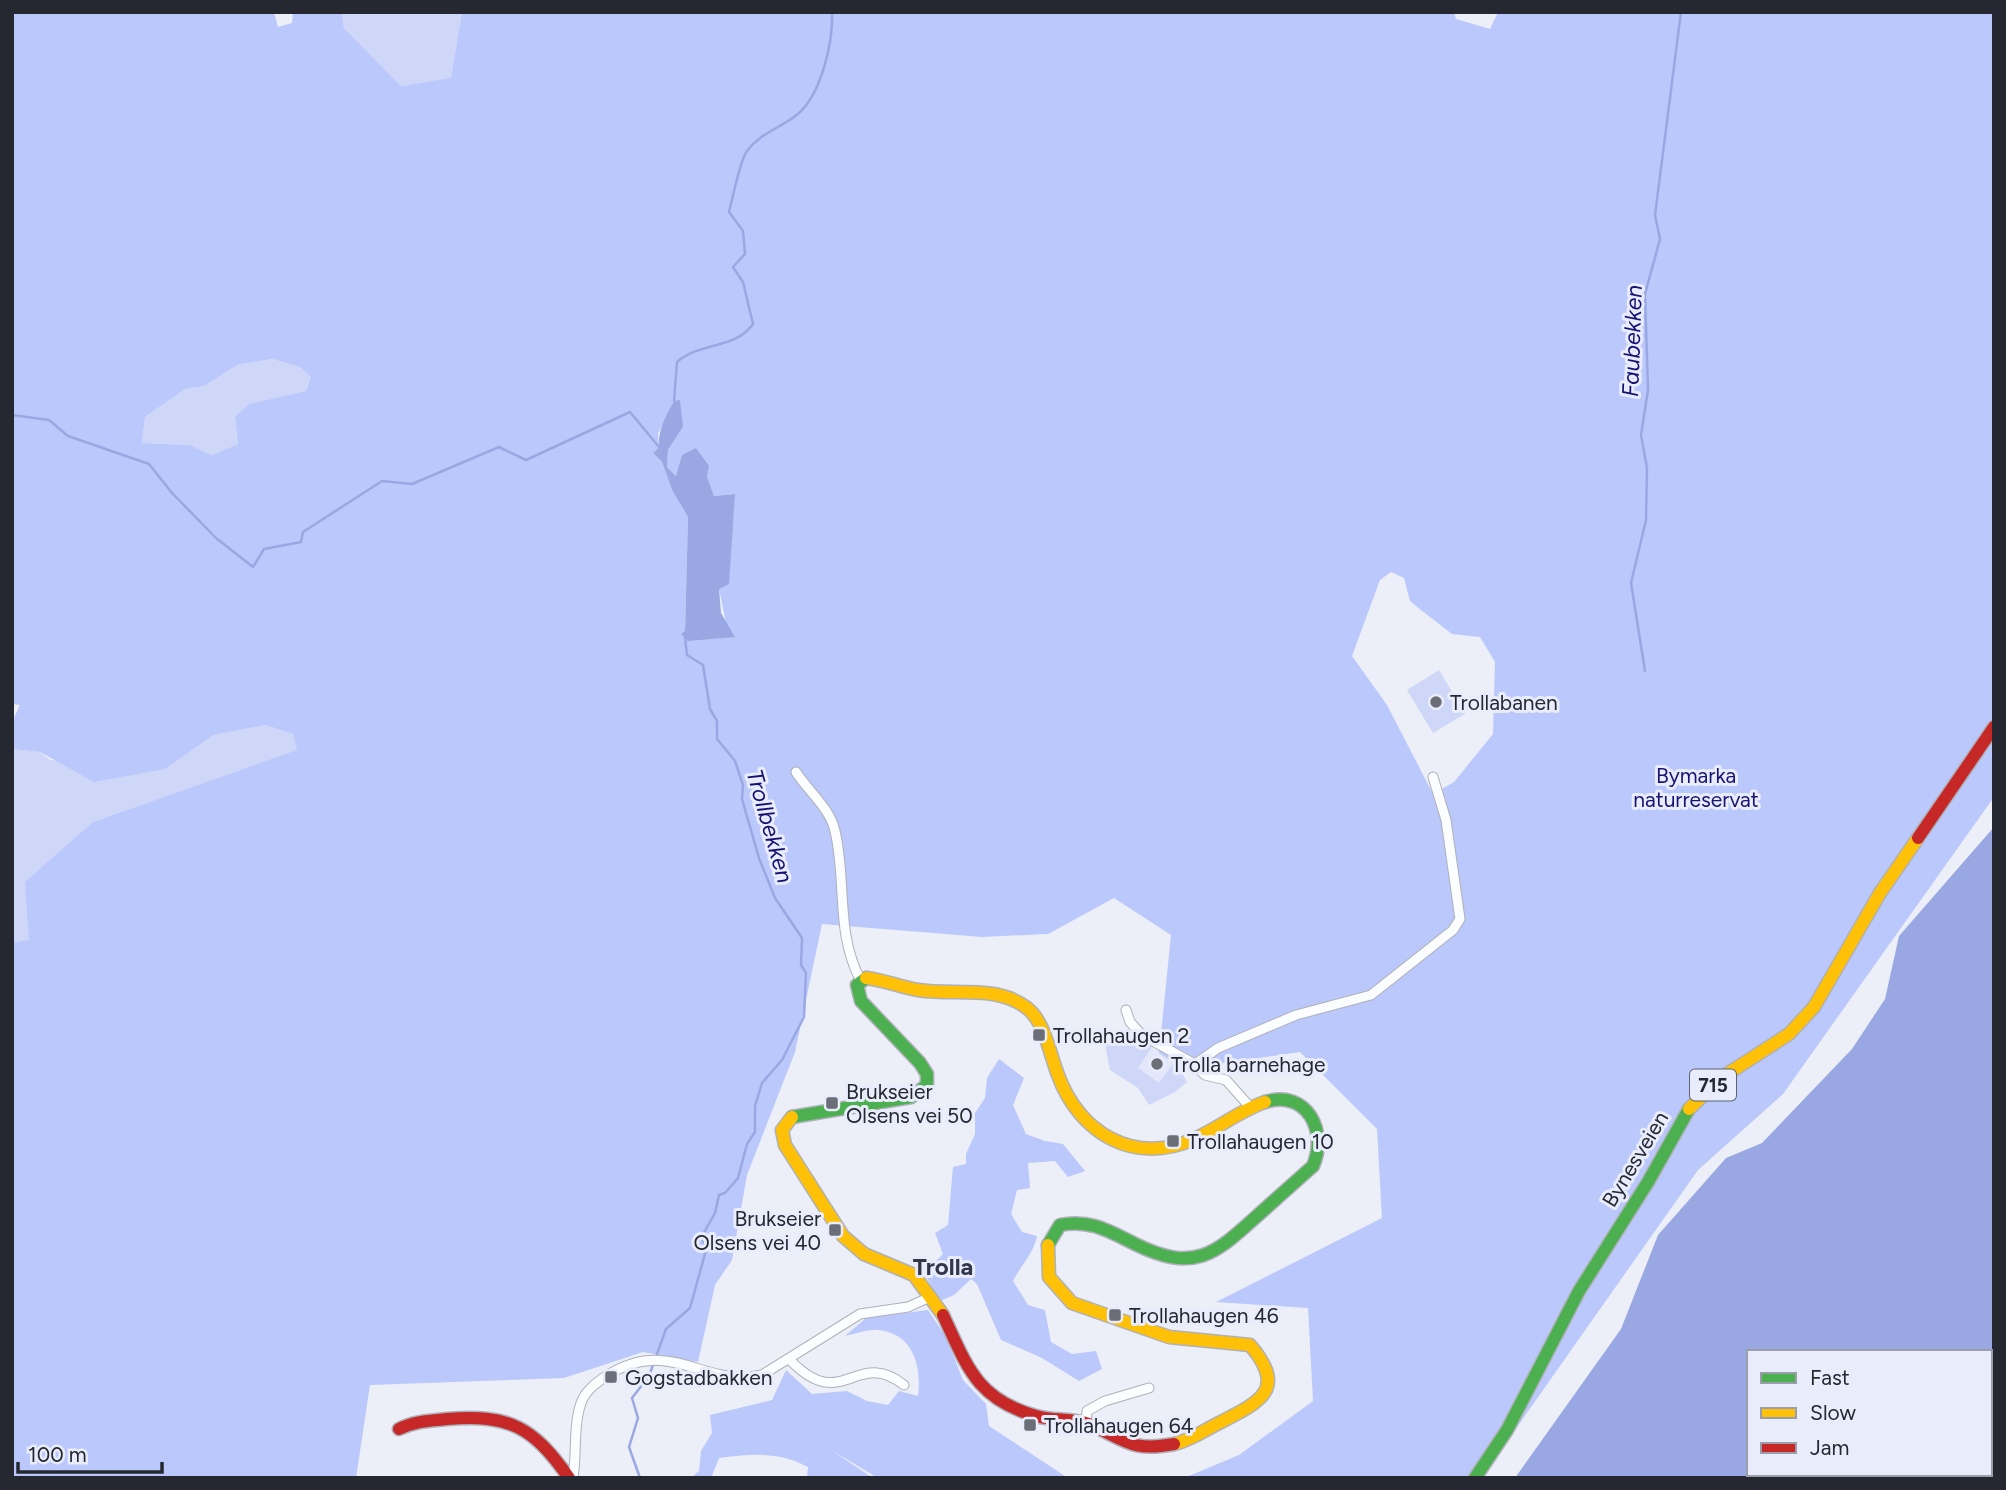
<svg xmlns="http://www.w3.org/2000/svg" width="2006" height="1490" font-family="Figtree,sans-serif">
<style>
.built{fill:#e2e8f9}
.green{fill:#ced7f7}
.forest{fill:#bbc8fb;fill-rule:evenodd}
.water{fill:#99a8e3;fill-rule:evenodd}
.lines{fill:none;stroke-linecap:round;stroke-linejoin:round}
.stream{stroke:#99a8e3;stroke-width:2.5}
.street-casing{stroke:#aeb1b9;stroke-width:11}
.fast-casing{stroke:#aeb1b9;stroke-width:15}
.slow-casing{stroke:#aeb1b9;stroke-width:15}
.jam-casing{stroke:#aeb1b9;stroke-width:15}
.street{stroke:#fcfdfe;stroke-width:9}
.fast{stroke:#4caf50;stroke-width:12}
.slow{stroke:#ffc107;stroke-width:12}
.jam{stroke:#c62828;stroke-width:12}
.poi-dot{fill:#6b6e76;stroke:#e8ecfb;stroke-width:2.5}
.labels{text-anchor:middle;dominant-baseline:central;stroke-width:6;stroke-linejoin:round;paint-order:stroke}
.shield{fill:#e8ecfb;stroke:#60636e;stroke-width:2}
.shield-label{font-size:19px;font-weight:bold;fill:#252831}
.poi-label{font-size:21px;fill:#252831;stroke:#e8ecfb;text-anchor:start}
.park-label{font-size:21px;fill:#171474;stroke:#e8ecfb}
.street-label{font-size:21px;fill:#252831;stroke:#e8ecfb}
.water-label{font-size:23px;font-style:italic;fill:#161273;stroke:#e8ecfb}
.quarter-label{font-size:24px;font-weight:bold;fill:#313649;stroke:#e8ecfb}
</style>
<rect width="100%" height="100%" fill="#eceff7"/>
<path class="built" d="M1123,1035L1140,1047L1153,1045L1175,1061L1187,1082L1175,1092L1149,1105L1138,1088L1110,1070L1105,1044Z"/>
<path class="green" d="M342,12H462L451,79L401,86L344,28Z
M272,359L300,367L311,377L306,391L249,404L235,418L238,444L212,455L190,445L142,443L145,417L185,389L204,386L237,365Z
M1439,670L1465,714L1433,733L1407,690Z
M265,725L293,734L298,750L93,822L29,941L12,943V749L40,752L50,760L165,769L214,735Z
M1123,1035L1140,1047L1153,1045L1138,1068L1159,1083L1175,1061L1187,1082L1175,1092L1149,1105L1138,1088L1110,1070L1105,1044Z"/>
<path class="forest" d="M12,12H274L278,27L292,23L293,12H342L344,28L401,86L451,78L462,12H1454L1456,19L1490,29L1498,12H1994V797L1783,1094L1698,1170L1481,1478H1184L1239,1455L1313,1401L1308,1308L1216,1302L1382,1218L1377,1129L1300,1052L1184,1069L1159,1053L1171,935L1114,898L1048,934L982,937L822,924L795,1052L747,1175L732,1260L715,1285L698,1362L643,1352L564,1378L370,1385L356,1478H12V943L29,940L25,882L93,822L297,750L293,734L265,725L214,735L165,769L94,782L40,752L12,749V722L20,705L12,704ZM272,359L300,367L311,377L306,391L249,404L235,417L238,444L212,455L190,445L142,443L145,417L185,389L204,386L237,365ZM674,401L683,427L668,450L667,467L676,476H707L714,496L734,494L719,589L726,623L685,631L688,517L672,490L662,462L653,453L659,447L658,434ZM1391,572L1404,578L1410,601L1421,610L1452,634L1480,637L1495,662L1493,734L1454,782L1433,794L1387,705L1352,656L1380,580Z
M999,1059L1024,1078L1013,1105L1026,1134L1045,1141L1063,1144L1085,1171L1068,1177L1055,1161L1028,1163L1030,1188L1017,1190L1011,1214L1022,1232L1037,1236C1033,1255 1021,1265 1013,1281L1028,1305L1045,1310L1051,1342L1072,1354L1096,1351L1102,1369L1079,1381L1042,1358L1001,1340L977,1284L971,1279L954,1295L940,1301L924,1273L943,1254L935,1233L948,1225L953,1167L966,1164V1154L975,1134V1113L985,1098L987,1078Z
M928,1310L946,1337L963,1380L986,1404L989,1426L1068,1478H878L831,1450L873,1478H807L808,1467C780,1451 750,1454 719,1458L711,1478H691L699,1471L701,1451L712,1433L710,1415L772,1400L786,1370L812,1394L847,1391L867,1401L888,1405L899,1391L918,1396C922,1366 913,1333 878,1330C868,1329 855,1334 845,1336L866,1318Z"/>
<path class="water" d="M680,400L683,427L668,450L667,467L676,476L682,455L696,448L709,466L707,476L714,496L735,494L729,584L719,589L721,613L735,637L688,641L681,634L685,631L688,517L672,490L662,462L653,453L659,447C658,429 666,416 674,401Z
M1994,827V1478H1515L1621,1329L1658,1235L1726,1158L1762,1143L1852,1049L1885,999L1899,936ZM1749,1352H1990V1474H1749Z"/>
<g class="lines">
<path class="stream" d="M674,401L677,362C699,342 736,349 753,324L743,282L733,267L745,254L743,231L729,212C733,197 740,160 747,151C761,132 782,128 799,113C822,92 833,42 832,12
M12,415L49,420L68,436L149,464L172,493L216,538L253,567L264,549L301,542L303,532L382,481L412,484L499,447L526,460L630,412L659,447
M1645,671L1631,583L1646,520L1647,468L1641,435L1648,390L1645,294L1660,239L1655,215L1681,12
M640,1478L629,1447L638,1418L632,1398L649,1376L666,1329L690,1308L706,1250L702,1236L715,1213L719,1195L725,1193L738,1178L747,1144L755,1132V1106L762,1083L782,1060L804,1017L806,973L801,965L802,938L775,898L759,858L742,799L743,785L735,761L717,739V721L710,709L703,665L687,655L685,638"/>
<g class="street-casing">
<path id="street" d="M796,772C808,791 830,808 835,831C847,881 835,933 861,981
M1126,1010L1130,1022L1142,1035L1191,1062L1205,1075L1226,1080L1250,1107
M1194,1065L1218,1048L1296,1015L1371,995L1453,930L1460,919L1446,820L1433,777
M790,1360C843,1415 855,1347 904,1385
M1086,1423L1087,1411L1105,1401L1149,1388
M573,1478C577,1454 573,1426 581,1403C585,1391 596,1383 606,1376C670,1335 702,1388 762,1375L860,1314L908,1307L928,1298"/>
</g>
<g class="fast-casing">
<path id="fast" d="M792,1117L911,1097L927,1085V1074L920,1063L861,1001L857,985L866,978
M1048,1245L1060,1225C1090,1219 1109,1231 1135,1244C1194,1273 1214,1255 1257,1216C1276,1199 1294,1183 1313,1166C1328,1131 1307,1089 1265,1102
M1475,1478L1507,1430L1579,1291L1648,1182L1689,1109"/>
</g>
<g class="slow-casing">
<path id="slow" d="M866,978C884,980 900,987 918,990C954,996 996,984 1027,1008C1045,1022 1050,1055 1058,1075C1079,1133 1134,1166 1194,1139C1219,1128 1239,1111 1265,1102
M1689,1109L1721,1078L1789,1034L1814,1007L1880,893L1918,838
M792,1117L782,1130L785,1145L843,1236L864,1254L914,1275L943,1315
M1048,1245L1049,1277L1072,1303L1169,1337L1250,1345C1288,1390 1260,1402 1219,1423C1205,1430 1189,1441 1174,1444"/>
</g>
<g class="jam-casing">
<path id="jam" d="M1918,838L1994,727
M943,1315C967,1366 976,1399 1036,1416C1053,1421 1073,1418 1089,1424C1126,1440 1130,1452 1174,1444
M399,1429C414,1421 430,1421 447,1419C510,1414 533,1427 569,1478"/>
</g>
<use href="#street" class="street"/>
<use href="#fast" class="fast"/>
<use href="#slow" class="slow"/>
<use href="#jam" class="jam"/>
</g>
<g class="poi-dot">
<circle cx="1436" cy="702" r="7"/>
<rect x="1032" y="1028" width="14" height="14" rx="3.5"/>
<circle cx="1157" cy="1064" r="7"/>
<rect x="825" y="1096" width="14" height="14" rx="3.5"/>
<rect x="1166" y="1134" width="14" height="14" rx="3.5"/>
<rect x="828" y="1223" width="14" height="14" rx="3.5"/>
<rect x="1108" y="1308" width="14" height="14" rx="3.5"/>
<rect x="604" y="1370" width="14" height="14" rx="3.5"/>
<rect x="1023" y="1418" width="14" height="14" rx="3.5"/>
</g>
<g class="labels">
<rect class="shield" x="1690" y="1069.5" width="46" height="31" rx="5"/>
<g class="shield-label">
<text x="1713" y="1085">715</text>
</g>
<g class="poi-label">
<text x="1450" y="702">Trollabanen</text>
<text x="1053" y="1035">Trollahaugen 2</text>
<text x="1171" y="1064">Trolla barnehage</text>
<text x="846" y="1091">Brukseier<tspan x="846" dy="24">Olsens vei 50</tspan></text>
<text x="1187" y="1141">Trollahaugen 10</text>
<text x="821" y="1218" text-anchor="end">Brukseier<tspan x="821" dy="24">Olsens vei 40</tspan></text>
<text x="1129" y="1315">Trollahaugen 46</text>
<text x="625" y="1377">Gogstadbakken</text>
<text x="1044" y="1425">Trollahaugen 64</text>
</g>
<g class="park-label">
<text x="1696" y="775">Bymarka<tspan x="1696" dy="24">naturreservat</tspan></text>
</g>
<g class="street-label">
<text transform="translate(1635 1159) rotate(-59)">Bynesveien</text>
</g>
<g class="water-label">
<text transform="translate(1632 341) rotate(-88)">Faubekken</text>
<text transform="translate(770 826) rotate(74)">Trollbekken</text>
</g>
<g class="quarter-label">
<text x="943" y="1266">Trolla</text>
</g>
</g>
<rect width="2006" height="1490" fill="none" stroke="#252831" stroke-width="28"/>
<rect x="1747" y="1350" width="245" height="126" fill="#e8ecfb" stroke="#9a9eaa" stroke-width="2"/>
<rect x="1761" y="1373" width="35" height="10" fill="#4caf50" stroke="#9a9eaa" stroke-width="2"/>
<text x="1810" y="1385" font-size="21" fill="#252831">Fast</text>
<rect x="1761" y="1408" width="35" height="10" fill="#ffc107" stroke="#9a9eaa" stroke-width="2"/>
<text x="1810" y="1420" font-size="21" fill="#252831">Slow</text>
<rect x="1761" y="1443" width="35" height="10" fill="#c62828" stroke="#9a9eaa" stroke-width="2"/>
<text x="1810" y="1455" font-size="21" fill="#252831">Jam</text>
<path d="M18 1462v10h144v-10" fill="none" stroke="#252831" stroke-width="3.5"/>
<text x="28" y="1462" font-size="21" fill="#252831" stroke="#e8ecfb" stroke-width="5" paint-order="stroke">100 m</text>
</svg>
